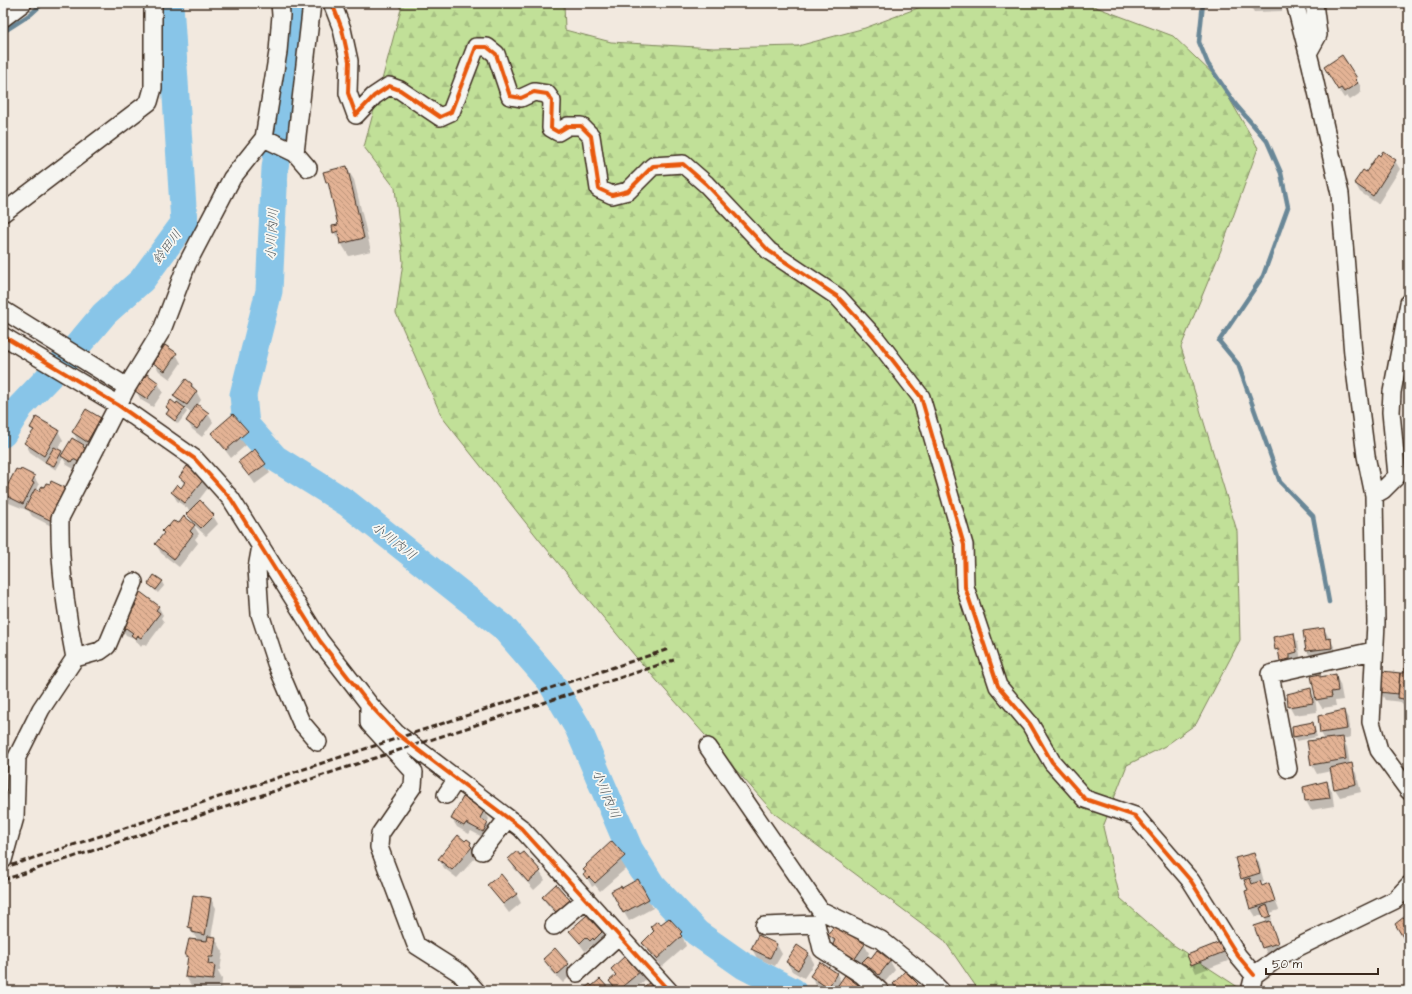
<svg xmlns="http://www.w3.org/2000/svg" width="1412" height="994" font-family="'Architects Daughter','Klee One',sans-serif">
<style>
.forest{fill:url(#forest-firs);stroke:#7e855b}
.shadow{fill:#0003}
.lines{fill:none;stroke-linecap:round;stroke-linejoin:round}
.stream{stroke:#698797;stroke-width:4.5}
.river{stroke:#88c5e8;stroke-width:27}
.building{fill:url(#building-back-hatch);stroke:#3b2a1e}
.street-casing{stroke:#3b2a1e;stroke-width:20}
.street{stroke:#f6f6f2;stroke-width:17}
.rail{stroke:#3b2a1e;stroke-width:3;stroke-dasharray:6 3;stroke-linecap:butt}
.cycleway-casing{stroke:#f6f6f2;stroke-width:6}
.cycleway{stroke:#e8590c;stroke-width:4}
.labels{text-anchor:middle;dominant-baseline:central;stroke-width:3.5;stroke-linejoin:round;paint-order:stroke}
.water-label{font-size:13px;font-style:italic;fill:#52585b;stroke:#f6f6f2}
</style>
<defs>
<pattern id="forest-firs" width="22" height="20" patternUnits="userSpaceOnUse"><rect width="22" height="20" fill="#c1e098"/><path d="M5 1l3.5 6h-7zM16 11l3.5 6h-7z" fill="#a7c083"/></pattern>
<pattern id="building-back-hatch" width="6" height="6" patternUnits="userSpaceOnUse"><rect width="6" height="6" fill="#e3b395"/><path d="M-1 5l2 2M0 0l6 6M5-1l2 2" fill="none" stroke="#b99279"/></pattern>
</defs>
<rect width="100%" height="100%" fill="#f2e9df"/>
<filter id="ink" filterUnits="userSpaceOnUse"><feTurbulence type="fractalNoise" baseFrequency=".025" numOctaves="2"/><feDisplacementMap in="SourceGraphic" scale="8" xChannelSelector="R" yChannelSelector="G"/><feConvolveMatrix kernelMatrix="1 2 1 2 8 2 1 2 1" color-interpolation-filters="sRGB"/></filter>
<g filter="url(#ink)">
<path class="forest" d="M397,3H564L565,30L611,42L714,48L798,46L865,28L931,3H1085L1173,36L1218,79L1258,148L1221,250L1181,347L1237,531L1240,640L1196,724L1165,746L1127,765L1103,827L1120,898L1172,944L1244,991H979L944,940L775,814L635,656L541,542L442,417L396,313L403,262L395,188L364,147L401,9Z"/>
<path class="shadow" d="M1282,3V11L1254,12L1249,4Z
M1342,56L1361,87L1360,89L1362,92L1350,100L1347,96L1344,98L1330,76Z
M1409,78V88L1406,79Z
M1395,161L1400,169L1378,204L1360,192L1355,183L1366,173Z
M346,167L354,180L371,251L349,256L334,232L340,225L331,189L327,182Z
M176,354L181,363L170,379L159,371L154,363Z
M158,383L163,392L153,407L141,400L136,391Z
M192,384L201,400L197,406L208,414L213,422L202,437L192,429L187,421L192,413L184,408L187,412L178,424L167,414L169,412L167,407L176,405L178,402L174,396Z
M86,410L101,419L106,427L92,450L82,443L85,449L76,470L67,465L63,458L56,470L30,452L25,443L34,432L31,428L36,419L58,431L63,440L58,450L63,455L79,443L73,432Z
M247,431L252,440L231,458L213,434Z
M240,462L265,464L270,473L255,484Z
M34,477L39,485L37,490L39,492L46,484L57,529L32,516L29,511L9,503L4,494Z
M180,477L203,480L208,488L195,505L200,502L213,516L218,524L206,536L194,525L188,514L191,511L177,501L172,492L181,489L184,484Z
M194,526L199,534L195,539L198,543L179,567L161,553L156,544Z
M162,582L164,586L158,593L149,584Z
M132,601L158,606L163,615L161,618L164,622L146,646L143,644L141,647L134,638L126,635L121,627L136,607Z
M1324,629L1335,648L1336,656L1312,660L1307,651Z
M1293,634L1298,643L1301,661L1286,669L1276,649Z
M1409,636V712L1406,711L1401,702L1385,700L1380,691L1382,672L1405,675Z
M1319,675L1320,678L1335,675L1340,684L1343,700L1335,701L1336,706L1322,708L1317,700Z
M1310,690L1315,698L1317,712L1294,715L1289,706Z
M1344,711L1349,720L1351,737L1342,739L1347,747L1350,765L1356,773L1361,792L1340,797L1335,789L1331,771L1317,774L1312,765L1308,742L1325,740L1321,733Z
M1313,723L1317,737L1297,741L1294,737Z
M1327,782L1332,791L1334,806L1311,810L1306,801L1304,787Z
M484,810L489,819L487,823L492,832L488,840L471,831L469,834L457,827L452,819Z
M465,843H470L477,856L457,878L444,868L439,859Z
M1254,854L1259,863L1264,882L1260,883L1262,887L1269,885L1279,910L1270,913L1272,920L1269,921L1282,951L1268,957L1256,927L1267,923L1263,915L1256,917L1251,909L1249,890L1242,878Z
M625,856L630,865L600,891L595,885L592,887L590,883L585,875L586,873L585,870Z
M520,857L540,872L545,880L534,890L514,868L509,859Z
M488,885L516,894L521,903L509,913Z
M556,885L570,901L575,910L562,921L548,905L543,897Z
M643,889L653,908L629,921L612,892Z
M211,899L216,908L211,938H215L223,952L220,970H217L222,979L221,991L194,990L186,977L188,960L186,956L198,941L189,927Z
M1409,915V946L1397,924Z
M660,926L681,932L686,946L662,967L648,951L643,943Z
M570,931L602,932L607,941L596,949L592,945L585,951Z
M829,935L864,944L869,953L867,957L871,959L890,961L895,970L884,983L869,971L863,962L859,968L834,944Z
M758,936L777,945L782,954L775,966L757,958L752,949Z
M1220,943L1228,961L1196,973L1192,964Z
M797,947L809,954L814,963L804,978L792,971L787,962Z
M544,960L568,964L573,973L563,983L549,968Z
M820,963L837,974L841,982L845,977L863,991H826L816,985L811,976Z
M612,969L640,972L645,980L633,991H616L610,981L616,976Z
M894,984L917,985L921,991H898Z"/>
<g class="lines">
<path class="stream" d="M1203,3L1199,42L1208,64L1236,105L1267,141L1281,173L1288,207L1263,276L1219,341L1238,364L1280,482L1313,516L1329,602
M3,32L31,14L43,3"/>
<path class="river" d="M296,3L295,21L275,168L269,291L243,395L246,425L275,458L347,503L503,627L550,681L578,728L630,850L652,885L697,933L744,966L793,991
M3,434L20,407L67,358L104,314L142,280L184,223L170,3"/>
</g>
<path class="building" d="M1342,55L1357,78L1355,80L1358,83L1344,92L1341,88L1338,90L1324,67Z
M1383,151L1396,160L1373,196L1354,183L1363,170L1366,172L1378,154L1380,156Z
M347,166L364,238L340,244L338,231L333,233L332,226L338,225L328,182H326L323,172Z
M165,345L177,353L165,371L153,363Z
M147,374L159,383L147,399L135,391Z
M186,379L192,384L191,386L197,391L187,405L173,396Z
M171,400L176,404L177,402L185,408L175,421L166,414L169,410L166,407Z
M197,404L209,413L197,429L186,421Z
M86,409L101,418L87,442L72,432Z
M233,414L248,431L226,450L211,433Z
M36,417L59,430L44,456L24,443L34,430L30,428Z
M72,438L84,445L83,447L87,449L79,462L73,459L71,462L61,456Z
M54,447L62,451L54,466L45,462Z
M255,449L266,464L249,476L238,462Z
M187,466L204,479L185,503L171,492L177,484L181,488L185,482L179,477Z
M16,469L20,471L21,469L35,476L32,482L34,483L23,504L3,494Z
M51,481L66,488L52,521L25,508L35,489L39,491L42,486L44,487L46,483L50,484Z
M200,500L214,515L201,528L186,514Z
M184,516L195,525L190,531L193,534L174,559L155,544L164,533L162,531L167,526L168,527L173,521L179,523Z
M154,575L163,581L156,590L148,584Z
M139,591L159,606L156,610L160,613L141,638L138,636L136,639L131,635L133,633L126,628L124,629L120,626L136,605L131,601Z
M1324,628L1326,639L1331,638L1332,648L1306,651L1303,631Z
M1294,633L1297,652L1290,654V659L1280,661L1278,649L1275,650L1273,637Z
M1408,633H1409V700L1398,698L1400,673H1404Z
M1382,671L1400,673L1398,694L1379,692Z
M1320,674V677L1336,674L1338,691L1331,692L1332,697L1316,700L1311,676Z
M1311,688L1313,703L1288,707L1287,694Z
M1344,710L1347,729L1320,733L1318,716Z
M1313,722L1315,733L1293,737L1292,726Z
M1343,737L1346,759L1311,765L1307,741Z
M1352,763L1356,784L1334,789L1330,768Z
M1327,781L1330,798L1305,801L1303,787Z
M463,797L485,809L480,818L488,823L483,832L466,823L464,826L451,819Z
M458,835L465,841L467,839L471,842L470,845L472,847L452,870L438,859Z
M612,841L625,856L595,883L589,877L587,879L583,874L586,872L583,870L587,866L586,865Z
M517,851L520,855L524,852L541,871L528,882L508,859Z
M1254,853L1260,873L1241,879L1235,858Z
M501,874L517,894L503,904L487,885Z
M1250,878L1252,884L1260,881L1262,886L1269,883L1275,901L1250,909L1245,891L1248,890L1244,880Z
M638,879L649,899L623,913L611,891L621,886L622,888Z
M556,884L570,900L557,913L542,897Z
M193,895L211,898L205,935L192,932V928L188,927Z
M1267,905L1271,916L1264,918L1260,908Z
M1409,913V936L1404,939L1395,924Z
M587,915L602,932L594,940L593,938L590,941L586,937L580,943L569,931Z
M669,918L682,932L680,934L682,936L657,959L642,943L654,931L650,927L657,921L661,924Z
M1270,921L1278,943L1262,948L1254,926Z
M835,924L865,944L854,960L832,946L835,940L828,935Z
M758,935L777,944L770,958L751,949Z
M208,936L216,937L213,957H209L208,964L215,965L213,980L185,977L188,956H185L189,939L207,941Z
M1220,942L1224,952L1191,965L1187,955Z
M797,945L809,953L798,970L786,962Z
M555,948L569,964L557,975L543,959Z
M877,950L891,960L879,975L862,962L868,956L871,958Z
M626,955L641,971L617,991L609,981L616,975L611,969Z
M820,962L837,973L828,988L810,976Z
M905,971L918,984L911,991H899L893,984Z
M845,975L862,988L860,991H834Z
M600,979L611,991H582L590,984L592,986Z
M650,982L658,991H639Z"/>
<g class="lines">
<g class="street-casing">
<path id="street" d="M332,3L342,29L349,61L348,93L356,115L374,96L389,86L400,90L440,117L451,112L476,47H487L496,54L510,96L521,98L534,92L547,94L552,101L551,128L558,132L568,126H581L591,136L599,189L612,195L628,191L653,166L683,164L706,184L769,251L838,297L877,340L921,397L964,545L965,587L998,686L1030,724L1052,762L1085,799L1135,816L1191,881L1238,956L1254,975
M1295,3L1311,65L1340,194L1353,354L1366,456L1374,495L1376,623L1371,722L1379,750L1409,791
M3,18L23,3
M1308,53L1318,35L1314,3
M264,138L295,153L308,168
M295,153L312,3
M3,213L149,102L153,88V3
M3,310L127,387
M3,336L118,405L195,459L231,499L320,641L369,704L396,733L521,828L669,991
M1374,495L1383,490L1397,476L1391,412L1392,392L1409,303
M261,546L257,568L260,614L276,663L301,722L318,742
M75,658L100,651L107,646L134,582
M369,704V723L414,772L413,786L380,834L379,847L416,945L460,973L476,991
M708,747L820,910L881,940L926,976L941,991
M1288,769L1270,674L1373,651
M446,795L456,780
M482,851L508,818
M3,860L15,817L17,757L41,709L75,658C66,612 59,565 60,518L127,387L162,330L187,264L232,178L264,138L278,52L281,15L280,3
M554,926L586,899
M764,926L816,924L822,949L861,974L880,991
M577,973L618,936
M1250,991L1254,975L1284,954L1395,900L1409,885"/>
</g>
<use href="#street" class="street"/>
<path class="rail" d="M3,868L669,649
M3,880L674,660"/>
<g class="cycleway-casing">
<path id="cycleway" d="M332,3L342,29L349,61L348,93L356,115L374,96L389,86L400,90L440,117L451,112L476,47H487L496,54L510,96L521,98L534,92L547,94L552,101L551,128L558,132L568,126H581L591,136L599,189L612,195L628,191L653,166L683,164L706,184L769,251L838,297L877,340L921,397L964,545L965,587L998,686L1030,724L1052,762L1085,799L1135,816L1191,881L1238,956L1254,975
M3,336L118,405L195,459L231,499L320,641L369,704L396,733L521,828L669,991"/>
</g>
<use href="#cycleway" class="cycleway"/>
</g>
</g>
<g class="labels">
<g class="water-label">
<text transform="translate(272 234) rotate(-87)">小川内川</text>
<text transform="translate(167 247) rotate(-53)">鈴田川</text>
<text transform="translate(394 541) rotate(38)">小川内川</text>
<text transform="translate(606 794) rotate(67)">小川内川</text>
</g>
</g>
<rect width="1412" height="994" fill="none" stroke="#f6f6f2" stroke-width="16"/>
<rect x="8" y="8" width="1396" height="978" fill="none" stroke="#3b2a1e" stroke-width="1.5" filter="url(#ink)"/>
<path d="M1266 968v6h112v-6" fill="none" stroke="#3b2a1e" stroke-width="2"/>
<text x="1272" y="968" font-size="12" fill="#3b2a1e" stroke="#f6f6f2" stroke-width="3" paint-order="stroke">50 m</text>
</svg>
